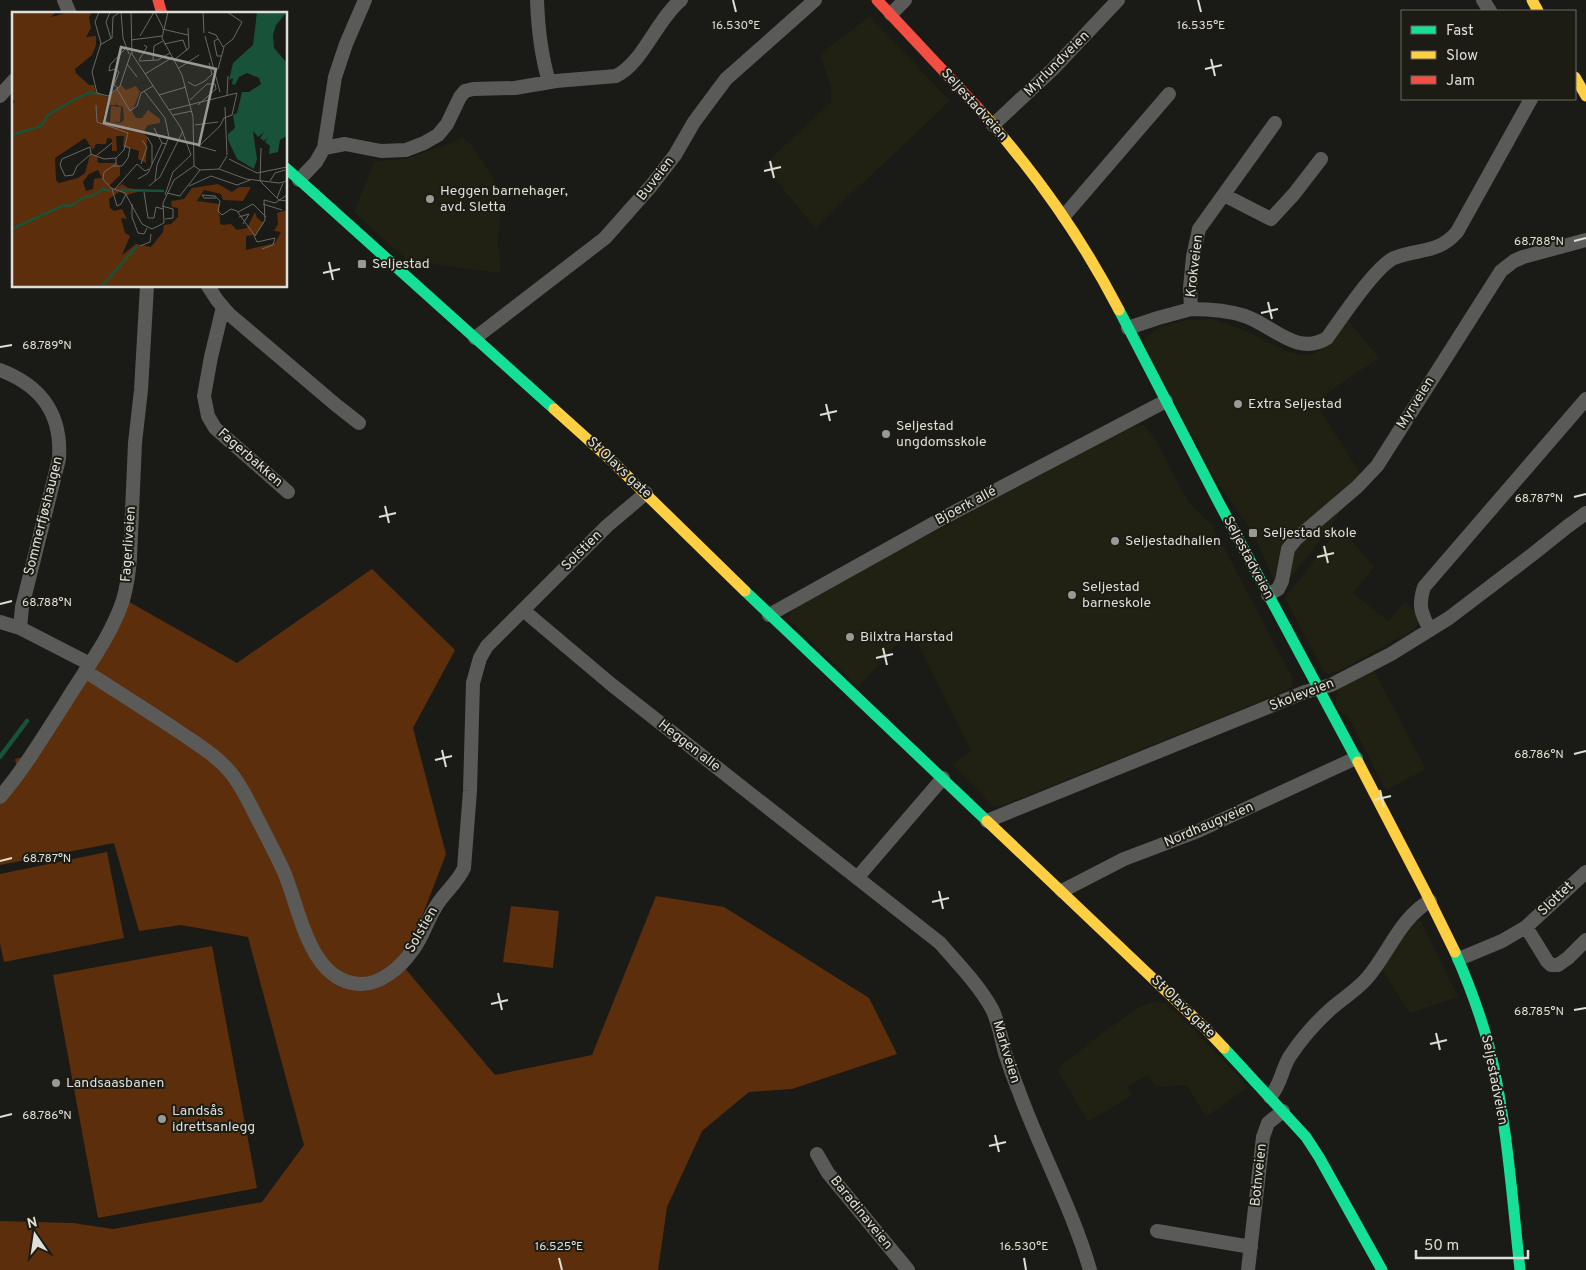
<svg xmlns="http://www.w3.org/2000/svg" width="1586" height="1270" font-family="Overpass,sans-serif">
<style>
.built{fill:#212113}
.green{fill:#5d2e0c}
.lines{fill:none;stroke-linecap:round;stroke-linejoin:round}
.stream{stroke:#185239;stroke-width:4.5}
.street{stroke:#5a5b58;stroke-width:14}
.fast{stroke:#16e098;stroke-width:11}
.slow{stroke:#ffcf43;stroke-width:11}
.jam{stroke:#f24e42;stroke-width:11}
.ticks{fill:none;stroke:#dfdfd9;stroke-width:2}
.poi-dot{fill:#9a9a95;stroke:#1c1c14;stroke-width:2}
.labels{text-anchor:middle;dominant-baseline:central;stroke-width:4;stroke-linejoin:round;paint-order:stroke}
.street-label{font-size:14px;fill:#dfdfd9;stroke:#1c1c14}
.poi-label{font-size:14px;fill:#dfdfd9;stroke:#1c1c14;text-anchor:start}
.inset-river{fill:none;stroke:#185239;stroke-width:2.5}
.inset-road{fill:none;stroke:#696964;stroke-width:1}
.view{fill:#9a9a95;fill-opacity:0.15;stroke:#9a9a95;stroke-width:2.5}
.inset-edge{fill:none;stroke:#dfdfd9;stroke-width:2.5}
.ticks-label{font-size:12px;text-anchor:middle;fill:#dfdfd9;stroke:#1c1c14;stroke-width:4;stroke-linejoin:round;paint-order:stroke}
</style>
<rect width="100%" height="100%" fill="#1a1a16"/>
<path class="built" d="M870,16L950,101L815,228L764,165L831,102V88L820,54Z
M462,137L471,144L493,178L498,192L501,206L498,241L501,273L408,261L354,212L374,161L406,159L451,143Z
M1213,319L1241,329L1289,352L1302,355L1313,354L1325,347L1347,319L1379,358L1327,393L1320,404V410L1364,479L1320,541L1290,578L1276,585L1254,534L1215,479L1143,343L1145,338L1158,328L1186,320Z
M1144,425L1154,437L1189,503L1212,525L1293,679L1292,687L1281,693L1004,805L994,806L989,802L953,765L971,751L911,629L858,687L788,619L795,605L1134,426Z
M1340,527L1374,567L1353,593L1388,621L1405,602L1416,613L1419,622L1415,629L1339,671L1329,674L1324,672L1285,598Z
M1373,669L1426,769L1386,790L1347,715H1343L1336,705V699L1337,693L1340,688Z
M1411,920L1421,921L1458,997L1410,1013L1381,968Z
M1153,1002L1165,1003L1196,1031L1241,1079L1247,1088L1206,1117L1188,1087L1181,1085L1156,1087L1148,1075L1127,1087L1132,1095L1088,1122L1058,1071L1064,1063L1101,1034L1141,1006Z"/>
<path class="green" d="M372,569L455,650L413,728L446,854L403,966L495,1075L592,1055L656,896L724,907L869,998L897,1054L792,1089L749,1092L702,1131L667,1207L658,1270H0V1221L73,1223L113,1229L262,1202L304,1145L248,937L181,925L139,931L114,843L0,865V791L17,769L15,759L27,756L124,599L237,663Z
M107,852L124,938L4,962L0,943V874Z
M511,906L559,911L553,968L503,962Z
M212,946L257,1188L98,1218L53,975Z"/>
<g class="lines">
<path class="stream" d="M0,757L27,721"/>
<path class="street" d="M64,0L70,14
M537,0C538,29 541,55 549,82
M1483,0L1490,11
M891,14L905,0
M0,96L14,80
M993,125L1053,69L1118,0
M324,148L345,144L381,151L406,150L424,143L438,135L447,124L460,97L465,91L473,89L515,88L556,81L616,76C643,63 657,19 681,0
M299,180L316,162L324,148L335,77L346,44L365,0
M1224,195L1271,219L1294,194L1321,159
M1064,216L1169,94
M208,286L217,300L229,314L336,405L359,423
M223,307L211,357L204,396L208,416L215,428L288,492
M1191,309C1210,309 1227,310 1245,316C1272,325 1297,357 1327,338C1341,319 1375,267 1394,258C1419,248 1438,254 1457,232L1531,99
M1128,328L1158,318L1191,309L1190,288L1193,257L1199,229L1275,123
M475,338L605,238L651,186L675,155L694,122L726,79L815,0
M0,370C42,386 62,414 59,459L22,607L20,628L90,664
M1268,595L1278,589L1282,581L1288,549L1296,539L1357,487L1377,466L1501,271L1514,261L1523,257L1586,240
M523,610L612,685L940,943C958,964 979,985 992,1009C999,1023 1001,1038 1005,1053C1009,1065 1013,1077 1018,1089C1040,1150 1072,1208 1090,1270
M769,615L943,518L1166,401
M0,622L20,628
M1430,630C1421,613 1418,606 1424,587L1586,399
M85,671C118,692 151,713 184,735C200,746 218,757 231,773C240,784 247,798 254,812C264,832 275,852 284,872C300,909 309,982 360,984C380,985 401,967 412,951C422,939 427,921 435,908C443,893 457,884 464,868L470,791L473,683L480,658L487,646L607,526L646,493
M0,797C25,768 44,735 65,703C85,670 111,637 123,600C127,586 129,572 130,558L135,443L141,390L147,286
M987,821L1305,692L1331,685L1391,654L1449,618L1533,554L1568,526L1586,513
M857,878L943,778
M1062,891L1124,859L1198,831L1356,758
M1526,927L1547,961L1551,965H1558L1568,958L1586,940
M1459,959L1502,941L1526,927L1586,872
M1270,1097C1282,1083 1281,1070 1290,1056C1302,1038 1317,1021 1333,1007C1345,997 1358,989 1368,977C1389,952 1401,917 1430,901
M817,1154L828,1173L908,1270
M1157,1231L1251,1247
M1248,1270L1263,1137L1268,1123L1283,1111"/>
<path class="fast" d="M286,168L554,409
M1119,310L1218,501L1358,762
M745,591L987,821
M1455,952C1469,984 1481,1016 1490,1050C1507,1122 1512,1197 1520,1270
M1224,1048L1306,1137L1319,1157L1382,1270"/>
<path class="slow" d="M1532,0L1538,11
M1575,77L1586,96
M981,111C1036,174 1080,235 1119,310
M554,409L613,462L745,591
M1358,762L1425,891L1455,952
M987,821L1205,1028L1224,1048"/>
<path class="jam" d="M158,0L162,14
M877,0L981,111"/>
</g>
<path class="ticks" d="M733,0L736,12M1198,0L1201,12M1211,59L1215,76M1205,69L1222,65M770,161L774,178M764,171L781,167M1574,241L1586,238M329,262L333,280M323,273L340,269M1268,302L1272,319M1261,313L1278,309M0,347L12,345M826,404L830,421M820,415L837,411M1574,497L1586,494M385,506L389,523M379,517L396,513M1324,546L1328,563M1317,557L1334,553M0,604L12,601M883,648L887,665M876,658L893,654M442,750L446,767M1574,754L1586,751M435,760L452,756M1380,790L1384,807M1374,800L1391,796M0,861L12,858M939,891L943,909M932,902L949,898M498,993L502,1010M491,1004L508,1000M1574,1010L1586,1008M1436,1033L1440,1050M1430,1044L1447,1040M0,1117L12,1114M995,1135L999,1152M989,1146L1006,1142M559,1258L562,1270M1024,1258L1026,1270"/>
<g class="poi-dot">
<circle cx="430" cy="199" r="5"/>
<rect x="357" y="259" width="10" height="10" rx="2.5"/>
<circle cx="1238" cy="404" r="5"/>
<circle cx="886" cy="434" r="5"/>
<rect x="1248" y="528" width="10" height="10" rx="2.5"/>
<circle cx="1115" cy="541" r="5"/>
<circle cx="1072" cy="595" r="5"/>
<circle cx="850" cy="637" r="5"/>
<circle cx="56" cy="1083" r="5"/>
<circle cx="162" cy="1119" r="5"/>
</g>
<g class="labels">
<g class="street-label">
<text transform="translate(1057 64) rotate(-45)">Myrlundveien</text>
<text transform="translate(974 105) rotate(48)">Seljestadveien</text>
<text transform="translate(656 179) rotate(-52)">Buveien</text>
<text transform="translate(1195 266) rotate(-83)">Krokveien</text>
<text transform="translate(1416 403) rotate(-58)">Myrveien</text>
<text transform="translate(250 458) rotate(41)">Fagerbakken</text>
<text transform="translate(619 468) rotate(43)">St Olavs gate</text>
<text transform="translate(966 506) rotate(-28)">Bjoerk allé</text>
<text transform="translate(44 516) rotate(-76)">Sommerfjøshaugen</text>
<text transform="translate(129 544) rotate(-86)">Fagerliveien</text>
<text transform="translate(582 551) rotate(-45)">Solstien</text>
<text transform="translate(1248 558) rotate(62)">Seljestadveien</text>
<text transform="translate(1302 695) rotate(-21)">Skoleveien</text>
<text transform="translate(689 746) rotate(38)">Heggen alle</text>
<text transform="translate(1209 825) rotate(-23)">Nordhaugveien</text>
<text transform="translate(1556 899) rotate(-44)">Slottet</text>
<text transform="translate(422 930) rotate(-60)">Solstien</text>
<text transform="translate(1183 1007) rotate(44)">St Olavs gate</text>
<text transform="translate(1006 1052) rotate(73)">Markveien</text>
<text transform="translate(1494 1080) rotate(79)">Seljestadveien</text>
<text transform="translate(1259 1175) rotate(-84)">Botnveien</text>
<text transform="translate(861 1213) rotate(51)">Baradinaveien</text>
</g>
<g class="poi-label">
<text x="440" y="191">Heggen barnehager,<tspan x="440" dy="16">avd. Sletta</tspan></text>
<text x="372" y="264">Seljestad</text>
<text x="1248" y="404">Extra Seljestad</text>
<text x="896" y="426">Seljestad<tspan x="896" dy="16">ungdomsskole</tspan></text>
<text x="1263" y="533">Seljestad skole</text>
<text x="1125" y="541">Seljestadhallen</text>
<text x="1082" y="587">Seljestad<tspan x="1082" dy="16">barneskole</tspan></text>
<text x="860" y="637">Bilxtra Harstad</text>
<text x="66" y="1083">Landsaasbanen</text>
<text x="172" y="1111">Landsås<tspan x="172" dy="16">idrettsanlegg</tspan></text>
</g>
</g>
<g transform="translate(12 12)">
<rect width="275" height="275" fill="#1a1a16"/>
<path d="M4,0H44L39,5L58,0H80L77,5L79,16L74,25L84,24V33L80,43L63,57L64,61L77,73H82L84,80L95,85L109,73L114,78L124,74L128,80L120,99L124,106H130L136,98L148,107V111L136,113L131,121L135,124L134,151L126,147L127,139L111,134L112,124H104L105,139H100V127L95,126L94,132H84L81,138L73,126L43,146L44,168L47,171L66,166L73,161L78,143H85L86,151H104L108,155V163L97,174L103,177L110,172L116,176L132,178L115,183L108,179L97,187L98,196L102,199L110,197L115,207L109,206L113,221L118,224L110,243L124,232L139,235L151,220L152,213L159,212L166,205V196L160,195L159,189L172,187L180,176L206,172L220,180L227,175H239L231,189L211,188L209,182L192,178L185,189L207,192L208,211L210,213L219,212L225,218L235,216L243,200L245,206L252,211L243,223L234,224V238L263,231L269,220L262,219L266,212L265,201L275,198V275H0V91L3,90L0,87V1ZM96,87V93H104V89L105,93L111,95L112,108L108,111L99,110H108L109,95L99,94L98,110L91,108ZM86,158L90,166L82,167L81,177L74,179L71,170L77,162Z" fill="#5d2e0c" fill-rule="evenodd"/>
<path d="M245,0H275L264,13L261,23L262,36L275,51V124L268,128L266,140L257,142L258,134L253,130L256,125L252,129L248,126L252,120L246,125L241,119L245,147L242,157L225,147L216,128V122L223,116L221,103L225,101L230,80H237L249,72L247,66L235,61L227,65L223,73L220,72L221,66L217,68L221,51L241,33Z" fill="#185239"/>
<path class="inset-river" d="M0,123L29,114L36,103L65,86L79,80L85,83M107,178L152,179M0,217L52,193L59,194L74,184L78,185L91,177L98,179M89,275L126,233"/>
<path class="inset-road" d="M87,0L83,10L89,31L80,60L85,81L96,84L108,74L119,41M98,0L94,10L99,27M109,0L111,26L117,42M119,0L120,42L169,116L179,143M143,0L151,16M156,0L150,26L170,63L181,105L182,154M191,0L192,21M150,17L176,23M196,20L204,23L211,35L221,27L230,10L215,0M128,24L142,0M193,24L208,80M206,27L202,29L205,44H209M119,28L150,24M152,32L171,28L175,39M88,33L100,26L101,5L108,0M127,48L135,35L132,33M141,48L142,34L151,29M162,48L177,36L176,16M127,49L146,48L158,41M115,52L125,65M167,56L187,43M206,57L212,35M133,62L161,45M176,70L183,74L193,69L200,62L197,51M106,76L102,73L107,60L103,57L97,59L98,53L113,37M105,77L118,99L125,94L129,81L141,74M132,79L153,106L157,125L145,153L143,169M147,83L174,75M215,84L216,64M178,88L195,72H203L204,77L186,93M84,93L85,110L116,121L112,138L104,146M213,95L215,143M157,98L225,81L220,103L212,106L208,114L187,134M161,103L180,99M183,113L206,110M142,116L150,131M135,125L140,133V152M186,134L204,139M78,135L79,142L65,154L61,163L53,164L48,153L50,147ZM249,136L248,169L267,188L275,189M79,142L92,147L104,146M85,143L100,131M215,144L207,157L234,167L267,171L275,169M104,146V152L92,160L91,167L99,176L113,181L130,212L140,217L152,211L151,191L162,168L182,154M217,147L245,161L275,155M129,152L135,135L130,128M101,154H110L116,146L118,136L112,134M182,154L188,158L207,157M126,167L136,161L150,131L155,132M258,169L263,161L273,158M137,174L148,165L171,119M177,174L199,164L225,173L238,168M100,177L105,194L109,192L114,182M103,177L125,152L133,159L137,157M132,180L136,206H142L144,195L151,197M155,181L168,184L188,158M153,183L161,160L179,143M204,186H192L190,183L203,184L208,189L206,199L210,203L219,197L225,199L243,224L253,208L252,188L263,191L275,183M265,186L271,171M120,192V205L126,221L132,222L135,216M251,192L270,198M150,194L161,197V206L153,207M226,200L241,192L254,205M227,205L237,202L231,212M242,224L245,230L263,226L261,233L250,237M128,234L138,230L139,222"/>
<path class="view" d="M109,35L204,57L187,133L92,111Z"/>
<rect width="275" height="275" class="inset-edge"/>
</g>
<g class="ticks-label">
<text x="736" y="29">16.530°E</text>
<text x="1201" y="29">16.535°E</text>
<text x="1539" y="245">68.788°N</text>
<text x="47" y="349">68.789°N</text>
<text x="1539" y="502">68.787°N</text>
<text x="47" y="606">68.788°N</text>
<text x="1539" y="758">68.786°N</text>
<text x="47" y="862">68.787°N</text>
<text x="1539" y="1015">68.785°N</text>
<text x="47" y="1119">68.786°N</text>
<text x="559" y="1250">16.525°E</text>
<text x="1024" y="1250">16.530°E</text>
</g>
<rect x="1401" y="10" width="175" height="90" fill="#1c1c14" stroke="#6a6a63"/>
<rect x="1411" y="26" width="25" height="8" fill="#16e098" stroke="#6a6a63"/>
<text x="1446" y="35" font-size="15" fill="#dfdfd9">Fast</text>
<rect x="1411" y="51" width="25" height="8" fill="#ffcf43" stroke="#6a6a63"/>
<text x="1446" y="60" font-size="15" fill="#dfdfd9">Slow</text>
<rect x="1411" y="76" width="25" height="8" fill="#f24e42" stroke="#6a6a63"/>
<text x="1446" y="85" font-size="15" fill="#dfdfd9">Jam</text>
<g transform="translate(35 1235) rotate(347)" stroke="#1c1c14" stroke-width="4" paint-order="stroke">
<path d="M0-4L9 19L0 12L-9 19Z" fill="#dfdfd9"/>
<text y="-8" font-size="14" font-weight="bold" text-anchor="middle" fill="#dfdfd9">N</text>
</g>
<path d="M1416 1250v8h112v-8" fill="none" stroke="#dfdfd9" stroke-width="2.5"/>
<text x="1424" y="1250" font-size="15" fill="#dfdfd9" stroke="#1c1c14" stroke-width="4" paint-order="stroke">50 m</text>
</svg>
